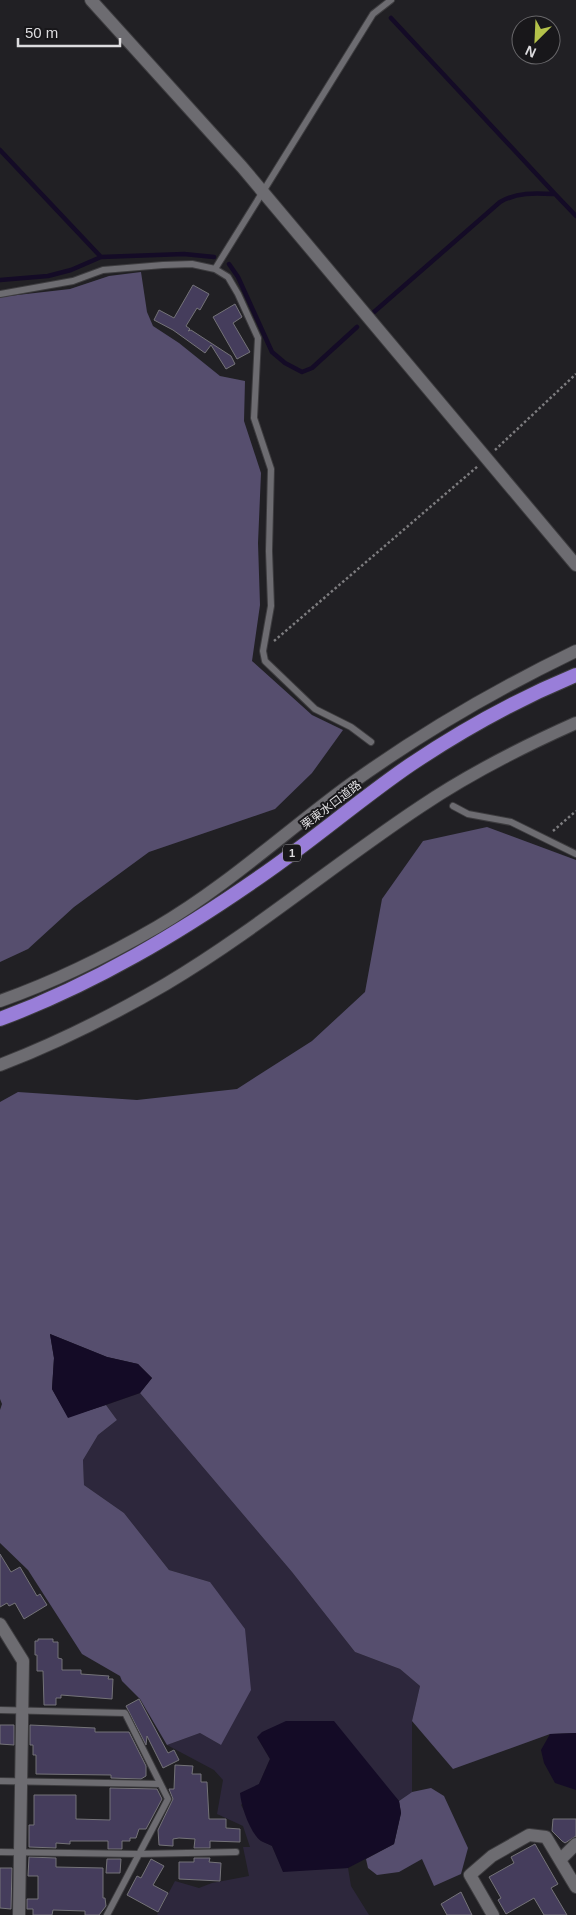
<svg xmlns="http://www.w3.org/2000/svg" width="576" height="1915" font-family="Helvetica,'Noto Sans JP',sans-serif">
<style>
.green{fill:#2d273c}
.forest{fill:#564e6e}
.water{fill:#140b26}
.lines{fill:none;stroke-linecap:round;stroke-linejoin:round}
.stream{stroke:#140b26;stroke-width:4.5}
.building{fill:#453d5c;stroke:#747378}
.service-casing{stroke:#3d3c3f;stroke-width:8}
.minor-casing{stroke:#3d3c3f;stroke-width:14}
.trunk-casing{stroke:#3d3c3f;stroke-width:16}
.path{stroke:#7d7c7f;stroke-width:2.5;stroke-dasharray:2.5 2.5;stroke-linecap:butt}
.service{stroke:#6d6c71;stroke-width:6}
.minor{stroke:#6d6c71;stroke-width:12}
.trunk{stroke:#997ed9;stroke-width:14}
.labels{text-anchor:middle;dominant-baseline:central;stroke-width:4;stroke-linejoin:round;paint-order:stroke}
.shield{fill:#18171a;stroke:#a2a1a4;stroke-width:1}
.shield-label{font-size:11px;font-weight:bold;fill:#dddcdf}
.street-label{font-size:12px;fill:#dddcdf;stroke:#18171a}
</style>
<rect width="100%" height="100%" fill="#212024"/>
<path class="green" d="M140,1393L292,1572L355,1652L400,1669L420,1686L412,1721V1792L399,1801L381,1782L257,1737L270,1759L259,1784L241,1805L260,1840L272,1846L283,1871L348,1868L351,1886L369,1915H157L175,1881L199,1888L212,1883L249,1876L243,1847H250L243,1826L217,1814L223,1780L214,1770L167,1745L200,1733L221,1745L210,1582L169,1570L124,1513L84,1485L83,1460L98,1435L117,1420L106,1405Z"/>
<path class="forest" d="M141,272L147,312L153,326L179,343L220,376L245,381L244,421L261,473L258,543L260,605L252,661L312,715L343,730L312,773L275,809L149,852L74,907L28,949L0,962V297L70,289L109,276Z
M487,827L576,860V1733L550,1734L453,1769L412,1721L420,1686L400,1669L355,1652L292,1572L140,1393L152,1378L138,1364L107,1357L50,1334L54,1358L52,1389L68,1417L106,1405L117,1420L98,1435L83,1460L84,1485L124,1513L169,1570L210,1582L245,1629L251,1690L221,1745L200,1733L167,1745L140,1699L122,1681L120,1676L82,1654L28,1570L0,1543V1410L2,1404L0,1399V1102L18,1092L137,1100L237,1089L312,1041L365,992L382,899L423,841Z
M431,1788L444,1796L468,1848L461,1874L434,1886L422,1859L399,1872L377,1875L368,1868L366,1859L394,1844L401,1813L399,1801L412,1792Z"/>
<path class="water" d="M50,1334L107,1357L138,1364L152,1378L140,1393L68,1418L52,1389L54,1358Z
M286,1721H334L399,1801L401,1813L394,1844L348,1868L283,1872L272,1846C269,1844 264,1843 261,1841C250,1833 241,1806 240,1793L259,1784L270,1759L257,1737L262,1732Z
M576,1733V1790L555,1783L544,1763L541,1750L550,1734Z"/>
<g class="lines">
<path class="stream" d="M391,18L555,194
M0,150L101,257
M229,264L238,277L272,352L285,363L302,372L312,368L357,327
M0,280L48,276L71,270L101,257L184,254L214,257
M374,312L500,202C518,192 534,193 555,194L576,216"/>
</g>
<path class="building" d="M193,285L209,294L200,310L197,308L186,326L190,329L188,331L191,330L231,356L235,364L226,369L211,345L205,353L173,330L154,320L159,310L174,318Z
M235,304L242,317L233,323L250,352L237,359L213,317Z
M0,1554L11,1572L20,1567L37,1596L40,1594L47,1605L24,1619L15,1603L9,1606L7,1603L0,1607Z
M38,1639H53V1642H58V1658L62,1659V1670H81V1674L109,1676L108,1679H113L112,1699L61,1695V1698H56V1705H44L43,1671H37V1655H35V1641H38Z
M139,1699L168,1753L174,1750L179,1760L163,1768L147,1736L146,1745L126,1706Z
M0,1725H14V1745L0,1744Z
M30,1725L95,1728V1732H129L146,1766V1776L141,1779L111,1778V1775L36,1774V1755H33V1745H30Z
M175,1765L193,1766L192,1774H201V1782H207L209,1819H226V1828L240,1829V1842L210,1841V1848H194L195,1839L179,1838L173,1839V1846L159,1845L158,1830L173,1799L169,1789H174Z
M110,1788L157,1789L162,1799L146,1829H139L136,1838H130V1841H122V1849H108V1841H70V1844L56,1843V1848L29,1847V1825H34V1795H76V1819L110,1820Z
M553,1819H576V1836L565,1843L562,1841L552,1831Z
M535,1844L558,1884L551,1888L567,1915H544L534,1898L506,1914L498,1900L501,1898L489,1877L514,1863L511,1857Z
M29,1857L56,1858V1867L103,1868V1898H105L106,1906L99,1915H85V1911L53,1910L52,1915H33V1909H27V1899H38V1876H28Z
M194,1858H210L209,1862L221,1863L220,1881L179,1879V1862H194Z
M107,1859H121L120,1873H106Z
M151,1859L164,1866L153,1885L168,1893L158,1912L127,1895L137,1876L141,1878Z
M0,1868H12L11,1909L0,1908Z
M461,1892L472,1915H447L441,1904Z"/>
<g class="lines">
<g class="service-casing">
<path id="service" d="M215,269L373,14L391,0
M0,294L73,281L103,270L163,265L192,264L215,269L228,277L238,294L258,338L254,418L271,469L269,551L271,606L263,651L265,661L315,709L351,727L371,742
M453,806L468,814L511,822L576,854
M0,1710L125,1713L168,1799L107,1915
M0,1781L160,1784
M0,1852L138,1854L236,1852"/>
</g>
<g class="minor-casing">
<path id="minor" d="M91,0L242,167L576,565
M0,1001C54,982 107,956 157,927C224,888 283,834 345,788C418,735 495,690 576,651
M0,1065C57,1043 113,1015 166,984C255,931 334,864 420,807C469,774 522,747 576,723
M0,1624L23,1661L19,1915
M560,1860L576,1844
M493,1915L470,1875L492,1856L529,1835L546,1837L576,1887"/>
</g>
<g class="trunk-casing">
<path id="trunk" d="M0,1019C94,984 179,933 261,876C312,841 359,800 410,765C462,730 518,699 576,675"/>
</g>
<path class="path" d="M495,450L576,374
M274,641L478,466
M553,831L576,811"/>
<use href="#service" class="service"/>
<use href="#minor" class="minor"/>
<use href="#trunk" class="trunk"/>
</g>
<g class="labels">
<rect class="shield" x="283" y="844.5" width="18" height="17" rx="4"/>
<g class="shield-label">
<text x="292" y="853">1</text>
</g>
<g class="street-label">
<text transform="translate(331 805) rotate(-37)">栗東水口道路</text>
</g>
</g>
<g transform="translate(536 40) rotate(204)"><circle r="24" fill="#18171a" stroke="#676669"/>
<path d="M0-4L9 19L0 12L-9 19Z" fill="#b4c24a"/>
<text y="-8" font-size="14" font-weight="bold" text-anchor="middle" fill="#dddcdf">N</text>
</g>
<path d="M18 38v8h102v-8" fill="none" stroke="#dddcdf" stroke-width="2.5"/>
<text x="25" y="38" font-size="15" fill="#dddcdf" stroke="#18171a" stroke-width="4" paint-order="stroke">50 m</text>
</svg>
